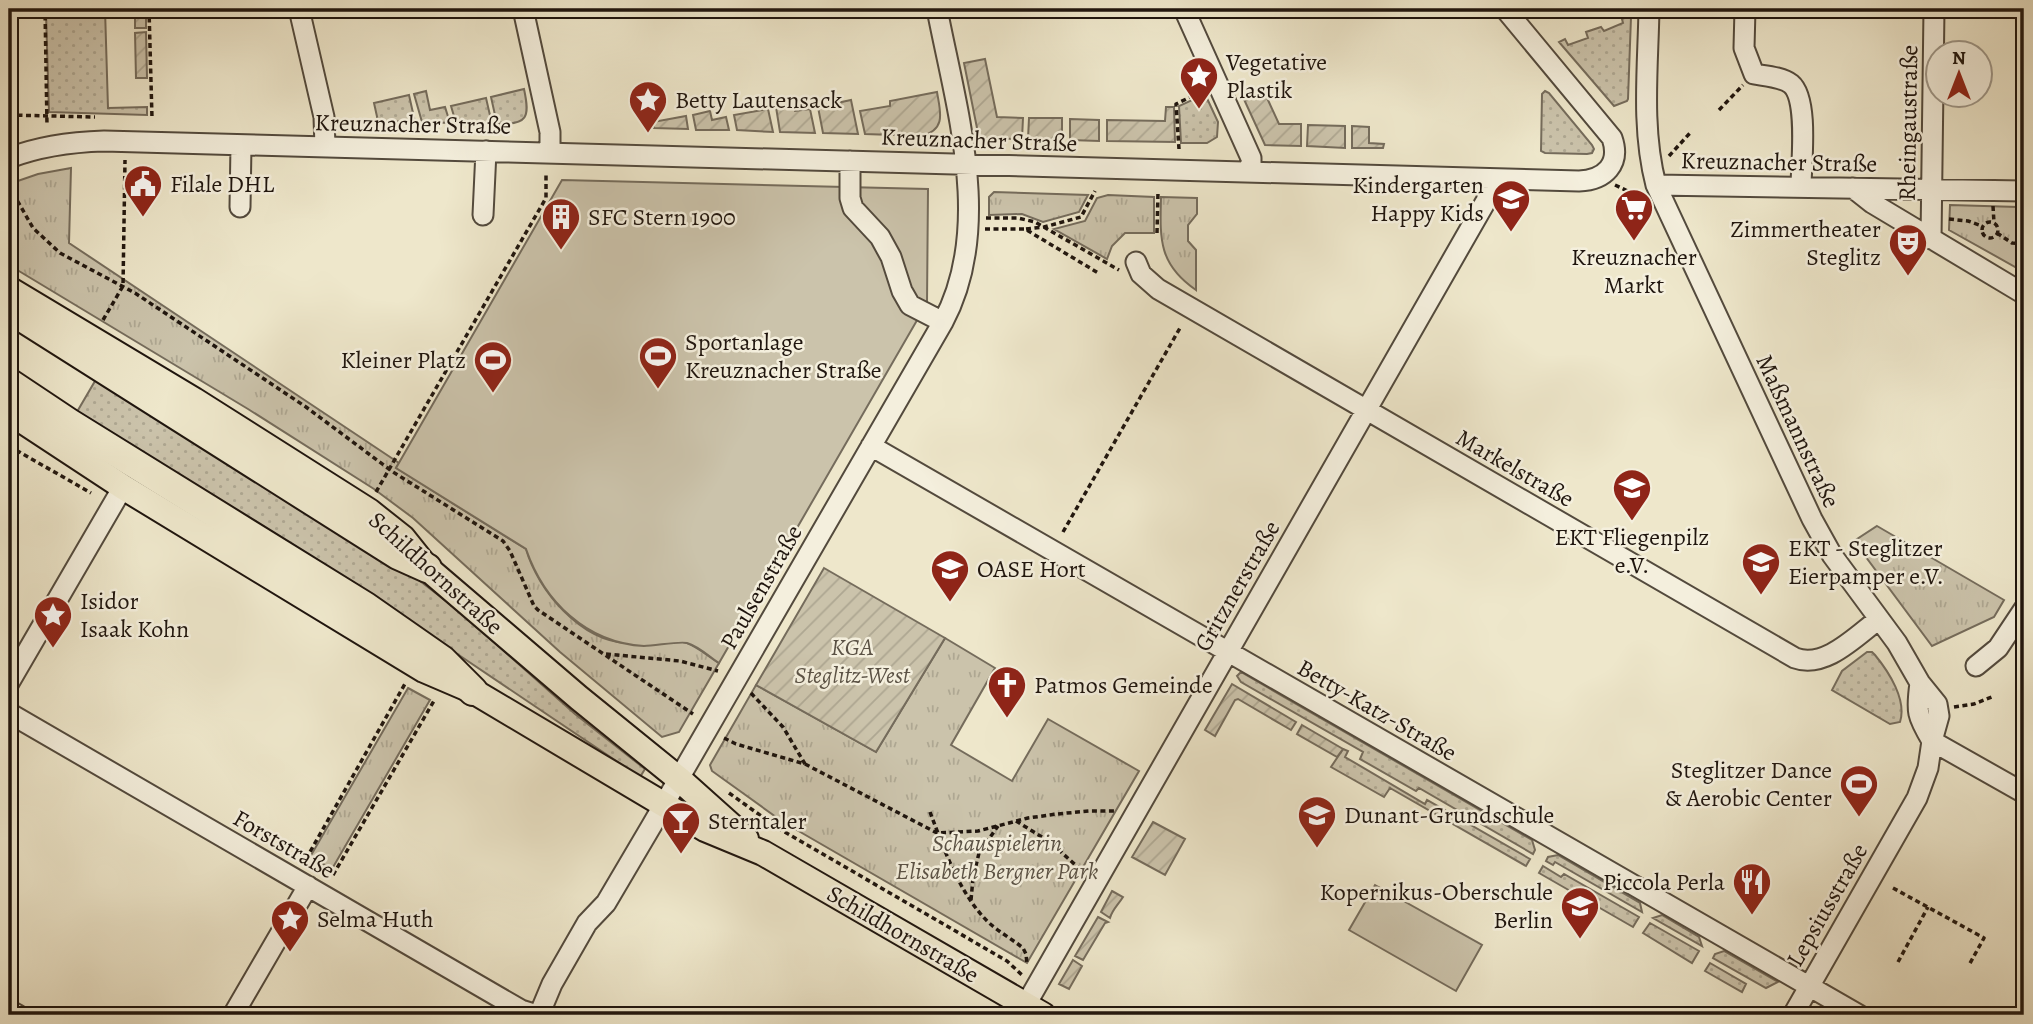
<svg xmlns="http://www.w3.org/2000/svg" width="2033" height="1024" font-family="Alegreya,serif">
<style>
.grass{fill:url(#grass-dots);stroke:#756c5c;stroke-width:2}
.park{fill:url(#park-tufts);stroke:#756c5c;stroke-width:2}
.garden{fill:url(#garden-furrows);stroke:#756c5c;stroke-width:2}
.pitch{fill:#cbc3ab;stroke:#756c5c;stroke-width:2}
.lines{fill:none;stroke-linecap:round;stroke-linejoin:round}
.minor-casing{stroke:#534a3d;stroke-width:23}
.major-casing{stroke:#1f150e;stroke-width:28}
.highway-casing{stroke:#1f150e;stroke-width:32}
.path{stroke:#1f150e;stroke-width:3.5;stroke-dasharray:5 3.5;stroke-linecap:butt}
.minor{stroke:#f4efdd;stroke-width:19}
.major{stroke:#eee7cb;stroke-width:24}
.highway{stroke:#eee7cb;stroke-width:28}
.labels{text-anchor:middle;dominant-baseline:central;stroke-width:5;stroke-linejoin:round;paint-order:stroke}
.poi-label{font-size:24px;fill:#1f150e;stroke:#f4efdd;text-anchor:start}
.street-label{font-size:24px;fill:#1f150e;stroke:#f4efdd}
.park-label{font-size:24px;font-style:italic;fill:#5b5245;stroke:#f4efdd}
</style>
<defs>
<pattern id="grass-dots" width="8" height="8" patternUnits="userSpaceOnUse" patternTransform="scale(1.75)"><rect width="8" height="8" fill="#cbc3ab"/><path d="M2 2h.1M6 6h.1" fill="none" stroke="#aea792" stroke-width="1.8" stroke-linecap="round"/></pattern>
<pattern id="park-tufts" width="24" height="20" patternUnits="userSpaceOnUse" patternTransform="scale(1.75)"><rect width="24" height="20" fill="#cbc3ab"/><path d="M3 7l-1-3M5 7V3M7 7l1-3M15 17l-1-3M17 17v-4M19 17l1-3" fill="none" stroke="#aea792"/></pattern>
<pattern id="garden-furrows" width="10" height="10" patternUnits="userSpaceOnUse" patternTransform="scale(1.75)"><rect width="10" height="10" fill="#cbc3ab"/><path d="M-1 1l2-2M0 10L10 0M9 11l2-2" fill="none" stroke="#aea792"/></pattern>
</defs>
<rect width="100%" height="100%" fill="#eee7cb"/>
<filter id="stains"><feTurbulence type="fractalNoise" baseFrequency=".00286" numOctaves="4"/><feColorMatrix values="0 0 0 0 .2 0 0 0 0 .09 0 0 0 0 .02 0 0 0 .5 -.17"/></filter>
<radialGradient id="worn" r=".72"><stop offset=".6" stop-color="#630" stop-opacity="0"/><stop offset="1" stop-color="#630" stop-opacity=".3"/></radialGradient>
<path class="grass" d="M61,9H105L108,108L147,107V115L49,112L46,13H61Z
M1629,16L1631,17L1628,99L1627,101L1614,106L1559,42L1565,39L1568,45L1588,38L1586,32L1601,27L1604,31L1623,23L1622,19Z
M524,89C530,117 528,125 497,124L491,97Z
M426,91L430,110L445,107L450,123L422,122L414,94Z
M1545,91L1549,93L1592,145L1594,149L1592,153L1587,154L1545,153L1541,151L1542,94Z
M1205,94L1218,122L1217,137L1207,143H1181L1179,106Z
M409,95L415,122L378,121L374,103Z
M486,98L492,124L456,123L451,106Z
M98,376L398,564L460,612L575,714L645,769L640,777L441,643L74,417Z
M1867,652H1872L1875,655C1889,672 1907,700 1900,722L1890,724L1832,690L1842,671Z
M1241,672L1532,840L1535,850L1533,854L1419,788L1416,791L1360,759L1363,752L1241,682L1237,676Z
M1343,749L1348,751L1345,757L1425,804L1427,800L1530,859L1526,866L1390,788L1384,797L1331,767Z
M1558,855L1640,903L1642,912L1555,862L1553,865L1546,861L1548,857Z
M1543,866L1561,877L1564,874L1639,917L1633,927L1539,873Z
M1662,915L1699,937L1702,946L1653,918Z
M1650,923L1699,951L1692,963L1643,933Z
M1724,951L1778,982L1766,988L1713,958L1715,954Z
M1710,963L1746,984L1742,992L1705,971Z"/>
<path class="park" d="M71,168L69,243L399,463L396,468L526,549C538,591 581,641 627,643C641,644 676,639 687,643C698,647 709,657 719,663L679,732L662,737L560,652L413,518L374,489L248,409L9,265V184L38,174Z
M994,192L1088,195L1079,212L1043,222L1022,214L989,215V197Z
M1108,195L1154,197V233H1125L1112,246L1107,259L1054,229L1085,221L1097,198Z
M1161,197L1197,198V214L1188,225V241L1196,250V290C1158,264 1160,238 1161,197Z
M1950,205L2018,207L2017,268L1949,230Z
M1877,526L2004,600L1994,617L1932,646L1854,541Z
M945,638L995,668L951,745L1012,781L1048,719L1139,771L1027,963L783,822L712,771L710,765L756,685L876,752Z
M408,688L430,700L332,869L310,857Z"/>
<path class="garden" d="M135,9H146V28H135Z
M146,32L147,78H136L135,33Z
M985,59L997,117L1023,118L1022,139L979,138L964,63Z
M1262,87L1279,124H1301V146L1265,145L1242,95Z
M937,92C940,111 947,129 922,136L865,134L860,111L890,106V101Z
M851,100L858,134L823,133L818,107Z
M793,103L795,111L810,109L815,133L780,132L776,107Z
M1166,107H1174L1175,142L1107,141V120L1165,121Z
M768,109L773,132L737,130L734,115Z
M710,111L712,120L726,117L729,130H696L693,115Z
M686,116L688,129L654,128L653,122Z
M1029,118H1062V140L1028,139Z
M1070,119L1099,120V141L1070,140Z
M1308,125L1345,126V148L1307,146Z
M1352,126L1369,127V143L1384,144L1383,148H1352Z
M824,568L945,638L876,752L756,685Z
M1232,684L1296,722L1291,730L1238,699L1235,700L1215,736L1205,730Z
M1302,725L1343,749L1337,757L1297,734Z
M1153,822L1185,839L1165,875L1132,857Z
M1112,891L1123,897C1118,905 1112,910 1110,918L1101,912Z
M1098,917L1108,922L1105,923L1083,960L1075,956Z
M1073,960L1082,966L1069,989L1059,984Z"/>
<path class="pitch" d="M562,180L928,189L927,303L719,663C710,657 698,646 687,643C679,641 655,646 644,646C586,643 544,601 526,549L396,468Z
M1375,885L1482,945L1456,991L1349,930Z"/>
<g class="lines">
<g class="minor-casing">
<path id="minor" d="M299,9L324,117L325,147
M523,9L550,132V152
M1184,9L1251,158V171
M1649,9C1648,67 1641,128 1656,185L1812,519L1832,555L1897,643L1920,683L1937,704L1939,716L1932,741L1928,768L1917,798L1793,1015
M1745,9L1744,48L1754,74C1766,76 1782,77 1791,84C1809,99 1801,165 1801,187
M9,158C40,146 71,142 104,141L1579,181C1605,180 1621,164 1612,138L1505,9
M850,161V198L853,208L880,237L891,257L902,291L910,305L943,322
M1656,185L2024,191
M1853,188L1872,203L2024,294
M240,207L241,145
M483,215L486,151
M1931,239L1934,9
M1136,262L1141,274L1158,289L1795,658C1825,669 1855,637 1879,619
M871,446L1859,1015
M1976,666L1998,648L2024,609
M9,683L123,487
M1920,683C1916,712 1917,716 1932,741
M9,713L521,1010L537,1015
M1932,741L2024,793
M9,1010L18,1015
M233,1015L308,886
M539,1015L552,984L587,923L606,903L652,825L943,322C994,227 956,108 937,9
M1020,1015L1486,201L1489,192L1490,179"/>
</g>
<g class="major-casing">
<path id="major" d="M9,289L194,400L369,511L403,538L427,568L579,698L679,779L746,839
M9,412L123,487L424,670L473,691L705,829L763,853L1043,1015"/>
</g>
<g class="highway-casing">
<path id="highway" d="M9,309L398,555L427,568
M9,383L69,423L366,607L442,660L473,691"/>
</g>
<path class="path" d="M26,9H45L47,125
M149,9L152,118
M9,10L26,9
M1719,110L1743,85
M9,115L95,117
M1179,149L1176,104L1203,91
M1669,156L1690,133
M1615,185L1642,198
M9,186L33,228L60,253L135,293L306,407L393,472L503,541L510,551L534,606L538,610L693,714
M1993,206L1994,223
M986,218H1018L1035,222L1119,270
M1949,219L1968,221L1982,226
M1982 230a8 8 0 1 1 16 0a8 8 0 1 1-16 0Z
M985,229H1025L1100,274
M1026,229L1044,227L1081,217L1095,191
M1157,233L1158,192
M1997,233L2012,243L2023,244
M2024,273V207
M103,320L123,286L125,160
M9,446L91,493
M376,492L546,198V172
M1063,532L1180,328
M606,654L680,661L718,671
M1954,707L1974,704L1994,696
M724,738L736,744L805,764L783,727L749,691
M805,764L937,833L978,831L1028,818L1057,814L1089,811H1116
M729,793L778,828L1007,961L1022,975
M930,812C944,849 959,893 988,922C999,932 1012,939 1023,948L1026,954L1027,964
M1016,821L1050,842L1081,870
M306,859L406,682
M333,875L435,699
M1893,888L1984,938L1969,965
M971,900L973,878L979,853L998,826
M1898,962L1928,907"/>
<use href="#minor" class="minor"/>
<use href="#major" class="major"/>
<use href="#highway" class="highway"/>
</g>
<defs>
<g id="sight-pin" transform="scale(2.0125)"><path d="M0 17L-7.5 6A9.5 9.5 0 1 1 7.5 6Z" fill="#8f2418" stroke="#f4efdd"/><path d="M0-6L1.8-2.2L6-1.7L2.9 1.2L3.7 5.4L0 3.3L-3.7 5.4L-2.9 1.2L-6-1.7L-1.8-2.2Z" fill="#fff"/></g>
<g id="civic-pin" transform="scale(2.0125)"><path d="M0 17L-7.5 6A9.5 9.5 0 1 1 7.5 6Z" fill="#8f2418" stroke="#f4efdd"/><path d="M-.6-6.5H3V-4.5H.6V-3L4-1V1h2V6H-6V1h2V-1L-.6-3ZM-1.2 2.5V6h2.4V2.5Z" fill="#fff"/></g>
<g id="school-pin" transform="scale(2.0125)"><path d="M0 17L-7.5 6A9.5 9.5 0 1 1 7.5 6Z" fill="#8f2418" stroke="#f4efdd"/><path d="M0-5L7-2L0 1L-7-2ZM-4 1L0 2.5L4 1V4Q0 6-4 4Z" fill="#fff"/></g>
<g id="supermarket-pin" transform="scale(2.0125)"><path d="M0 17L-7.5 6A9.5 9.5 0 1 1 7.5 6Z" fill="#8f2418" stroke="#f4efdd"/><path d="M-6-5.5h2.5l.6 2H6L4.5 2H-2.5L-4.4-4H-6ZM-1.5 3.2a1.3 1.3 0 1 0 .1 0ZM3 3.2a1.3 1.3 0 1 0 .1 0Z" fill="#fff"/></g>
<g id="building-pin" transform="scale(2.0125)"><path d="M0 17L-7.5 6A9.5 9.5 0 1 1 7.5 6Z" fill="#8f2418" stroke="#f4efdd"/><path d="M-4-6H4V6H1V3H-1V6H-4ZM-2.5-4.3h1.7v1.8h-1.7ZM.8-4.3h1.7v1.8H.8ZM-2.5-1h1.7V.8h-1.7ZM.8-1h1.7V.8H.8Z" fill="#fff"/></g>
<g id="theatre-pin" transform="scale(2.0125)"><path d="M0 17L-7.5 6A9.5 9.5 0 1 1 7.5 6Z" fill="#8f2418" stroke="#f4efdd"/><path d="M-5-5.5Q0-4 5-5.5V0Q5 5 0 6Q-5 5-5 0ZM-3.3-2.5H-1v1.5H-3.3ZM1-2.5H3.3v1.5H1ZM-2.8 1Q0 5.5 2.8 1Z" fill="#fff"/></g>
<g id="stadium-pin" transform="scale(2.0125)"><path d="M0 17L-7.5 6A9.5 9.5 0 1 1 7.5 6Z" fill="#8f2418" stroke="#f4efdd"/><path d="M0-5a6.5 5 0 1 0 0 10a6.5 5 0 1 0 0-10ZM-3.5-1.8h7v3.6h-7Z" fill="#fff"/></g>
<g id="church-pin" transform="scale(2.0125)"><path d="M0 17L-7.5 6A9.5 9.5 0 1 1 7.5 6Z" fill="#8f2418" stroke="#f4efdd"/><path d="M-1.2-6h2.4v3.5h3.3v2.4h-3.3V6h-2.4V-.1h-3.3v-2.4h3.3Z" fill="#fff"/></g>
<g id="bar-pin" transform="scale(2.0125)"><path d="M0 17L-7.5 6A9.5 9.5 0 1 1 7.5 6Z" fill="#8f2418" stroke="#f4efdd"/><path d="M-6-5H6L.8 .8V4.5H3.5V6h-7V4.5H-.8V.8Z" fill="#fff"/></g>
<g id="restaurant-pin" transform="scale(2.0125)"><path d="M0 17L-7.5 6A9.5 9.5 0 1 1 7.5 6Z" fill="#8f2418" stroke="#f4efdd"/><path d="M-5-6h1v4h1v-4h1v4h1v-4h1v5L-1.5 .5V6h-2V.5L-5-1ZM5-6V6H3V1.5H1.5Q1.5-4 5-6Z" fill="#fff"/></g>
</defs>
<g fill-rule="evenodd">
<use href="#sight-pin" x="1199" y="76"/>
<use href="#sight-pin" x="648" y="100"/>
<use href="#civic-pin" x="143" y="184"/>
<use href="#school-pin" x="1511" y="199"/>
<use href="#supermarket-pin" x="1634" y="208"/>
<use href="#building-pin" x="561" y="217"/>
<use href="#theatre-pin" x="1908" y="243"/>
<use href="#stadium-pin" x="658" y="356"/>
<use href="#stadium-pin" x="493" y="360"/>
<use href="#school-pin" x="1632" y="488"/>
<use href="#school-pin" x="1761" y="562"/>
<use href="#school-pin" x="950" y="569"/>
<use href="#sight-pin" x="53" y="615"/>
<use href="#church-pin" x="1007" y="685"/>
<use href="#stadium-pin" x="1859" y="784"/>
<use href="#school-pin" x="1317" y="815"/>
<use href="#bar-pin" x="681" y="821"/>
<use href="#restaurant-pin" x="1752" y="882"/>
<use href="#school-pin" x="1580" y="906"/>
<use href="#sight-pin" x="290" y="919"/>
</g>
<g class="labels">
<g class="poi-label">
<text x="1226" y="62">Vegetative<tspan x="1226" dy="28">Plastik</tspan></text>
<text x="675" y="100">Betty Lautensack</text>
<text x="170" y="184">Filale DHL</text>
<text x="1484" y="185" text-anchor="end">Kindergarten<tspan x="1484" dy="28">Happy Kids</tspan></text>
<text x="588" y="217">SFC Stern 1900</text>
<text x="1881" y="229" text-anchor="end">Zimmertheater<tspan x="1881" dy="28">Steglitz</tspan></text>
<text x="1634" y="257" text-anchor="middle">Kreuznacher<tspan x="1634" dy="28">Markt</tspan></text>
<text x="685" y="342">Sportanlage<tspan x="685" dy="28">Kreuznacher Straße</tspan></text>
<text x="466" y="360" text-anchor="end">Kleiner Platz</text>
<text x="1632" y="537" text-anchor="middle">EKT Fliegenpilz<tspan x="1632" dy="28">e.V.</tspan></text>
<text x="1788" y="548">EKT - Steglitzer<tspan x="1788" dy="28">Eierpamper e.V.</tspan></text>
<text x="977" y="569">OASE Hort</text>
<text x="80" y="601">Isidor<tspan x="80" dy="28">Isaak Kohn</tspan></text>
<text x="1034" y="685">Patmos Gemeinde</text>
<text x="1832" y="770" text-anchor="end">Steglitzer Dance<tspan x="1832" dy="28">&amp; Aerobic Center</tspan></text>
<text x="1344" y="815">Dunant-Grundschule</text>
<text x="708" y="821">Sterntaler</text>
<text x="1725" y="882" text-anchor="end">Piccola Perla</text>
<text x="1553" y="892" text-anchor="end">Kopernikus-Oberschule<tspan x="1553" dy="28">Berlin</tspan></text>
<text x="317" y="919">Selma Huth</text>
</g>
<g class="street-label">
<text transform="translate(1908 123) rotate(-89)">Rheingaustraße</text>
<text transform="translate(413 124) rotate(1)">Kreuznacher Straße</text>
<text transform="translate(979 140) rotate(2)">Kreuznacher Straße</text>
<text transform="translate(1779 162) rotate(1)">Kreuznacher Straße</text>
<text transform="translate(1798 431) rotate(65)">Maßmannstraße</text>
<text transform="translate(1515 468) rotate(30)">Markelstraße</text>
<text transform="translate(436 573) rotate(42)">Schildhornstraße</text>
<text transform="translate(1237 586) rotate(-60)">Gritznerstraße</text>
<text transform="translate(761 587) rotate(-60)">Paulsenstraße</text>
<text transform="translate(1377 710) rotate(30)">Betty-Katz-Straße</text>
<text transform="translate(284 844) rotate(30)">Forststraße</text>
<text transform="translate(1827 905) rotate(-60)">Lepsiusstraße</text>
<text transform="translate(903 934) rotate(30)">Schildhornstraße</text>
</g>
<g class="park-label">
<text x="852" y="647">KGA<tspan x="852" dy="28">Steglitz-West</tspan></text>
<text x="997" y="843">Schauspielerin<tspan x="997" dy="28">Elisabeth Bergner Park</tspan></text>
</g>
</g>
<rect width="2033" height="1024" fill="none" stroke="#eee7cb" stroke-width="35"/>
<rect x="10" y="10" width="2012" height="1003" fill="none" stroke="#1f150e" stroke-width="3.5"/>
<rect x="18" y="18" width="1998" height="989" fill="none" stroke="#1f150e" stroke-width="2"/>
<g transform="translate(1959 74)"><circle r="33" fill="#f4efdd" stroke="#9f988a" stroke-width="2"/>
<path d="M0-5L12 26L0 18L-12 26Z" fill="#8f2418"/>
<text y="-10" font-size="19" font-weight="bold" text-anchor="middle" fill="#1f150e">N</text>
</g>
<rect width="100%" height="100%" filter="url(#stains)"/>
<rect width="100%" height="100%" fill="url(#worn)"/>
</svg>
